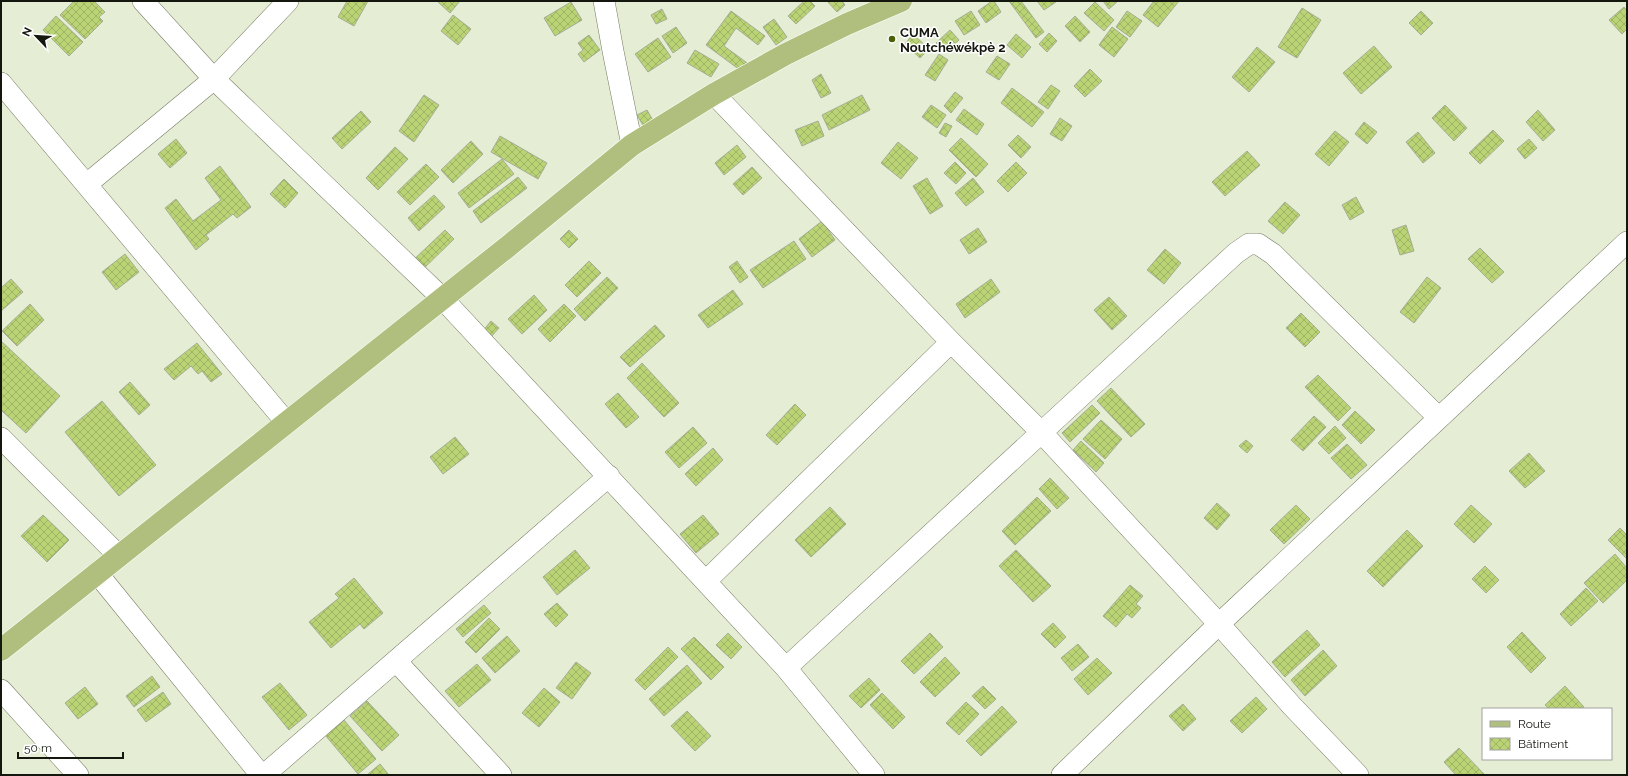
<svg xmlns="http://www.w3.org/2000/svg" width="1628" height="776" font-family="Raleway,sans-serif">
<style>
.building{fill:url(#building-cross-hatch);stroke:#a5ad95}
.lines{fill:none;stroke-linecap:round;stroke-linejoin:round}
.minor-casing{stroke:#767d66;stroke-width:22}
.major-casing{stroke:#fff;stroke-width:23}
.minor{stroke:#fff;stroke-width:21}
.major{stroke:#b0bf7e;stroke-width:22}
.poi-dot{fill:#4d5f05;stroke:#fff;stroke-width:1.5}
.labels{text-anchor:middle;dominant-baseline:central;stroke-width:3;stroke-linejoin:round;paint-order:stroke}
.poi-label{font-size:13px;font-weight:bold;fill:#14170e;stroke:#fff;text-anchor:start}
</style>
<defs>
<pattern id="building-cross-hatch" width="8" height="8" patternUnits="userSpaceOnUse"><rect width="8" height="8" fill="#b9d375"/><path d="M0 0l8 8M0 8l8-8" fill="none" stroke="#9eb464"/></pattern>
</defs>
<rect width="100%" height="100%" fill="#e5eed4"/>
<path class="building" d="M74,1H96L95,2L105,12L99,17L103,21L85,39L60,15Z
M347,1H368L354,26L338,17Z
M439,1H460L450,13L438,2Z
M804,1H810L815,6L796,24L788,16Z
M827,1H842L845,5L837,12Z
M992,1H994L1001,12L986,23L978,11Z
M1009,1H1021L1044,32L1036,38Z
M1037,1H1056V2L1044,10Z
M1103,1H1118L1109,9Z
M1154,1H1179L1158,27L1143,15Z
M571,2L582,20L555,36L544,18Z
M1095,2L1114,20L1104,31L1084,13Z
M1624,7L1627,11V29L1622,34L1609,20Z
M1302,8L1321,20L1297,58L1278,47Z
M662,9L667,19L656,24L651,15Z
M731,11L765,36L758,45L736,28L724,46L750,65L744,73L706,45Z
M971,11L980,25L964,35L955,21Z
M1127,11L1142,21L1130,37L1116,27Z
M1421,11L1433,23L1421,35L1409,23Z
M453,15L471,29L458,45L441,31Z
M56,16L83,42L69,56L43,30Z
M1075,16L1090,32L1080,42L1065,26Z
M774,19L787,37L776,45L763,27Z
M676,27L687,43L673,53L662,36Z
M1112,27L1128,39L1114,57L1099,45Z
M950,30L959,40L946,52L936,43Z
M1049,33L1057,41L1047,52L1039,44Z
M913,34L929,49L920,58L905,44Z
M1016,34L1031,47L1022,58L1007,45Z
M589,35L600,50L584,62L578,54L583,50L578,43Z
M658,38L671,57L648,72L635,54Z
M1374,46L1392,67L1361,94L1343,73Z
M1257,47L1275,62L1249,92L1232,77Z
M695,50L719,64L711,77L687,63Z
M939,54L948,60L935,81L925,75Z
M997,56L1010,64L999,80L986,72Z
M1090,69L1102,81L1085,97L1074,86Z
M821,74L831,93L821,98L812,80Z
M1051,85L1060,91L1048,109L1038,102Z
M1012,88L1044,112L1032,127L1001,103Z
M955,92L963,98L951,113L944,106Z
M424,95L439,105L414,142L399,131Z
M862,95L870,110L829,130L822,115Z
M931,105L946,115L937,128L922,117Z
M1445,105L1467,128L1454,141L1432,118Z
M964,109L984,124L977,135L956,120Z
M647,110L654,122L644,127L637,115Z
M1538,110L1555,130L1543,141L1526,122Z
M361,111L371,122L342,149L332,138Z
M1060,118L1072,126L1062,141L1050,134Z
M818,121L824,136L802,146L795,130Z
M1364,122L1377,132L1367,144L1355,134Z
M945,123L952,126L946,137L939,133Z
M1493,130L1504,141L1480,164L1469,153Z
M1335,131L1349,142L1329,166L1315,154Z
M1418,132L1435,153L1423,163L1406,142Z
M1018,135L1031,147L1021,158L1008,145Z
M500,136L547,163L538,179L491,152Z
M961,138L988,164L976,177L949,150Z
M176,139L187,153L170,168L158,154Z
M1529,139L1537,148L1525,159L1517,149Z
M471,141L483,154L453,183L441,170Z
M898,142L918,158L901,179L881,163Z
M737,145L746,157L724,175L715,163Z
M395,147L408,159L378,190L366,178Z
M1247,151L1260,165L1225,196L1212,182Z
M502,159L514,174L469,208L458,193Z
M955,162L966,173L956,184L944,173Z
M1016,162L1027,173L1008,192L997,181Z
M426,164L439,177L410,205L397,192Z
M220,166L251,207L237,218L233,214L206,235L209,239L196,250L165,208L176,199L193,221L221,200L205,178Z
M752,167L762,178L743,195L733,184Z
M518,177L527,188L481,223L473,211Z
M927,178L943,206L930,214L913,186Z
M973,178L984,192L966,206L955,193Z
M284,179L298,193L285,208L270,194Z
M434,195L445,207L419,231L408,218Z
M1356,197L1364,212L1350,220L1342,205Z
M1285,202L1300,215L1283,234L1268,221Z
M822,221L835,240L812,257L799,239Z
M1406,225L1414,251L1400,255L1392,230Z
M978,228L987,242L969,254L960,240Z
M445,230L454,239L418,274L409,264Z
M569,230L578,239L569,248L560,239Z
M794,241L806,259L763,288L750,270Z
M1480,248L1504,272L1492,283L1468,259Z
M1165,249L1181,263L1164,284L1147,270Z
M125,254L139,272L116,290L102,272Z
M589,261L601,273L577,297L565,285Z
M737,261L748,277L740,283L729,267Z
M607,277L618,288L585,321L574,309Z
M1427,277L1441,288L1414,323L1400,312Z
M11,279L23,292L1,311V288Z
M991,279L1000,292L965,318L956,304Z
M733,290L743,304L708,328L698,315Z
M534,295L547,310L522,334L508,319Z
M1109,297L1127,316L1112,330L1094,310Z
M30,304L44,320L17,346L2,331Z
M564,304L576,316L550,342L538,329Z
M1301,313L1320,332L1305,347L1286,328Z
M491,321L499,328L489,339L481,333Z
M655,325L665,336L630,367L620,357Z
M1,341L60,396L26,433L1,410Z
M197,343L222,374L211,382L202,371L198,374L191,366L174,380L164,369Z
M642,363L679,403L664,417L627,378Z
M1318,375L1351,408L1338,421L1305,387Z
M130,382L150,405L139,415L119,392Z
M1111,388L1145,424L1131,437L1097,401Z
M618,393L639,417L626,428L605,404Z
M102,401L156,465L119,496L65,432Z
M795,404L806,415L777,445L766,435Z
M1092,405L1100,413L1070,442L1062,433Z
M1355,411L1375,430L1361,444L1342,425Z
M1314,416L1326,427L1303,451L1291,440Z
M1101,420L1122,439L1105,459L1083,439Z
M1335,426L1346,438L1329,454L1318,443Z
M693,427L707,443L679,468L665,452Z
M455,437L469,454L443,474L430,457Z
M1246,440L1253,446L1247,453L1239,446Z
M1081,441L1104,463L1096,472L1073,450Z
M1347,444L1367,465L1351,479L1331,458Z
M713,448L723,460L696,486L685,474Z
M1529,453L1545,471L1525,488L1509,471Z
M1050,478L1069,498L1057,509L1039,489Z
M1037,497L1051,511L1015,545L1002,531Z
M1217,503L1230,515L1217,530L1204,518Z
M1296,505L1310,519L1284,544L1270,530Z
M1471,505L1492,524L1474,543L1454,524Z
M830,507L846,524L811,557L795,540Z
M43,515L69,540L47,562L21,536Z
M703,515L719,534L696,553L680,534Z
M1620,528L1627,535V559L1608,540Z
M1407,530L1423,546L1383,587L1367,571Z
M575,550L590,568L557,595L543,577Z
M1016,550L1051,586L1033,602L999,566Z
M1615,554L1627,568V580L1603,603L1584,583Z
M1485,566L1499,580L1486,593L1472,579Z
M354,578L383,613L364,629L360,624L331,648L309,622L339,598L335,594Z
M1130,585L1143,596L1136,604L1141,608L1132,618L1127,614L1116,627L1103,616Z
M1586,588L1598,601L1571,626L1560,614Z
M557,603L568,615L556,627L544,614Z
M484,605L491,613L463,637L456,629Z
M489,618L500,629L476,653L465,642Z
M1053,623L1066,637L1055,648L1041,634Z
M1307,630L1320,645L1285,677L1272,662Z
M1522,632L1546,658L1531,673L1507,647Z
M728,633L742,647L731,659L716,645Z
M930,633L943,647L914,674L901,661Z
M507,636L520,651L495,673L482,658Z
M694,637L724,667L711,680L681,649Z
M1078,644L1089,657L1072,671L1061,658Z
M668,647L678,657L645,690L635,680Z
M1323,650L1337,666L1305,696L1291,680Z
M945,657L960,673L935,697L920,682Z
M1097,658L1112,673L1088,695L1074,679Z
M576,662L591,673L572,699L556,688Z
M477,664L491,680L459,707L445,691Z
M687,665L702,683L664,716L649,699Z
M152,676L160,687L134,707L126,696Z
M869,678L880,690L861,708L849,696Z
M280,683L307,715L289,730L262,697Z
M983,686L996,699L985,709L972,696Z
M1565,686L1584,707L1581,709H1549L1545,705Z
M85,687L98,704L78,719L65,703Z
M544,688L560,702L539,727L522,713Z
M163,692L171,704L146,722L137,710Z
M882,693L905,717L893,729L870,705Z
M1256,697L1267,709L1242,733L1230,721Z
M367,701L399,735L382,751L350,716Z
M966,702L979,714L959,735L946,723Z
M1183,704L1196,719L1183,731L1169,716Z
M1002,706L1017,722L981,756L966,741Z
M687,711L711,736L695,751L671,726Z
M344,720L376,759L358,774L325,735Z
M1459,748L1485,775H1456L1444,762Z
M380,764L389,775H367Z"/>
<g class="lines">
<g class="minor-casing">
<path id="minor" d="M143,1L214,79L442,298L786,668L874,775
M604,1L613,51L632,145
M1,83L286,422
M714,94L951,342L1042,433L1219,624L1292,706L1358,775
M87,184L214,79L288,1
M1,438L119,556
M97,573L261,775
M706,581L951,342
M396,661L501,775
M786,668L1236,253L1249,244H1258L1273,254L1439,418
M1,690L78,775
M264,775L609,476
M1062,775L1219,624L1627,242"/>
</g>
<g class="major-casing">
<path id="major" d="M1,650L511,244L632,145L714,94L786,54L847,24L901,1"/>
</g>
<use href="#minor" class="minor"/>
<use href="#major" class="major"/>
</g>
<circle class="poi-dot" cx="892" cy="39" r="4"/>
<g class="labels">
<g class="poi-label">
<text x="900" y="32">CUMA<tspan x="900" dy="15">Noutchéwékpè 2</tspan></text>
</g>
</g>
<rect width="1628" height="776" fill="none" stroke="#14170e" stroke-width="4"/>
<rect x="1482" y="708" width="130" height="52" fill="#ffffff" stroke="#a1a29f"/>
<rect x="1490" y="721" width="20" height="6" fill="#b0bf7e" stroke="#a1a29f"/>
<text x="1518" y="728" font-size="12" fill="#14170e">Route</text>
<rect x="1490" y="738" width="20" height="12" fill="url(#building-cross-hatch)" stroke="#a1a29f"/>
<text x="1518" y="748" font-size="12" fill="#14170e">Bâtiment</text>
<g transform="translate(36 36) rotate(295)" stroke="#ffffff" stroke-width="3" paint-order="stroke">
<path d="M0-3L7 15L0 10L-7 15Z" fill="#14170e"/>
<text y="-6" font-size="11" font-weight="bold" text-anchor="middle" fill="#14170e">N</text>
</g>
<path d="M18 752v6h105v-6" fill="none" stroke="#14170e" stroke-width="2"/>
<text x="24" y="752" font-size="12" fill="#14170e" stroke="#ffffff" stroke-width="3" paint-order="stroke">50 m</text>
</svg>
